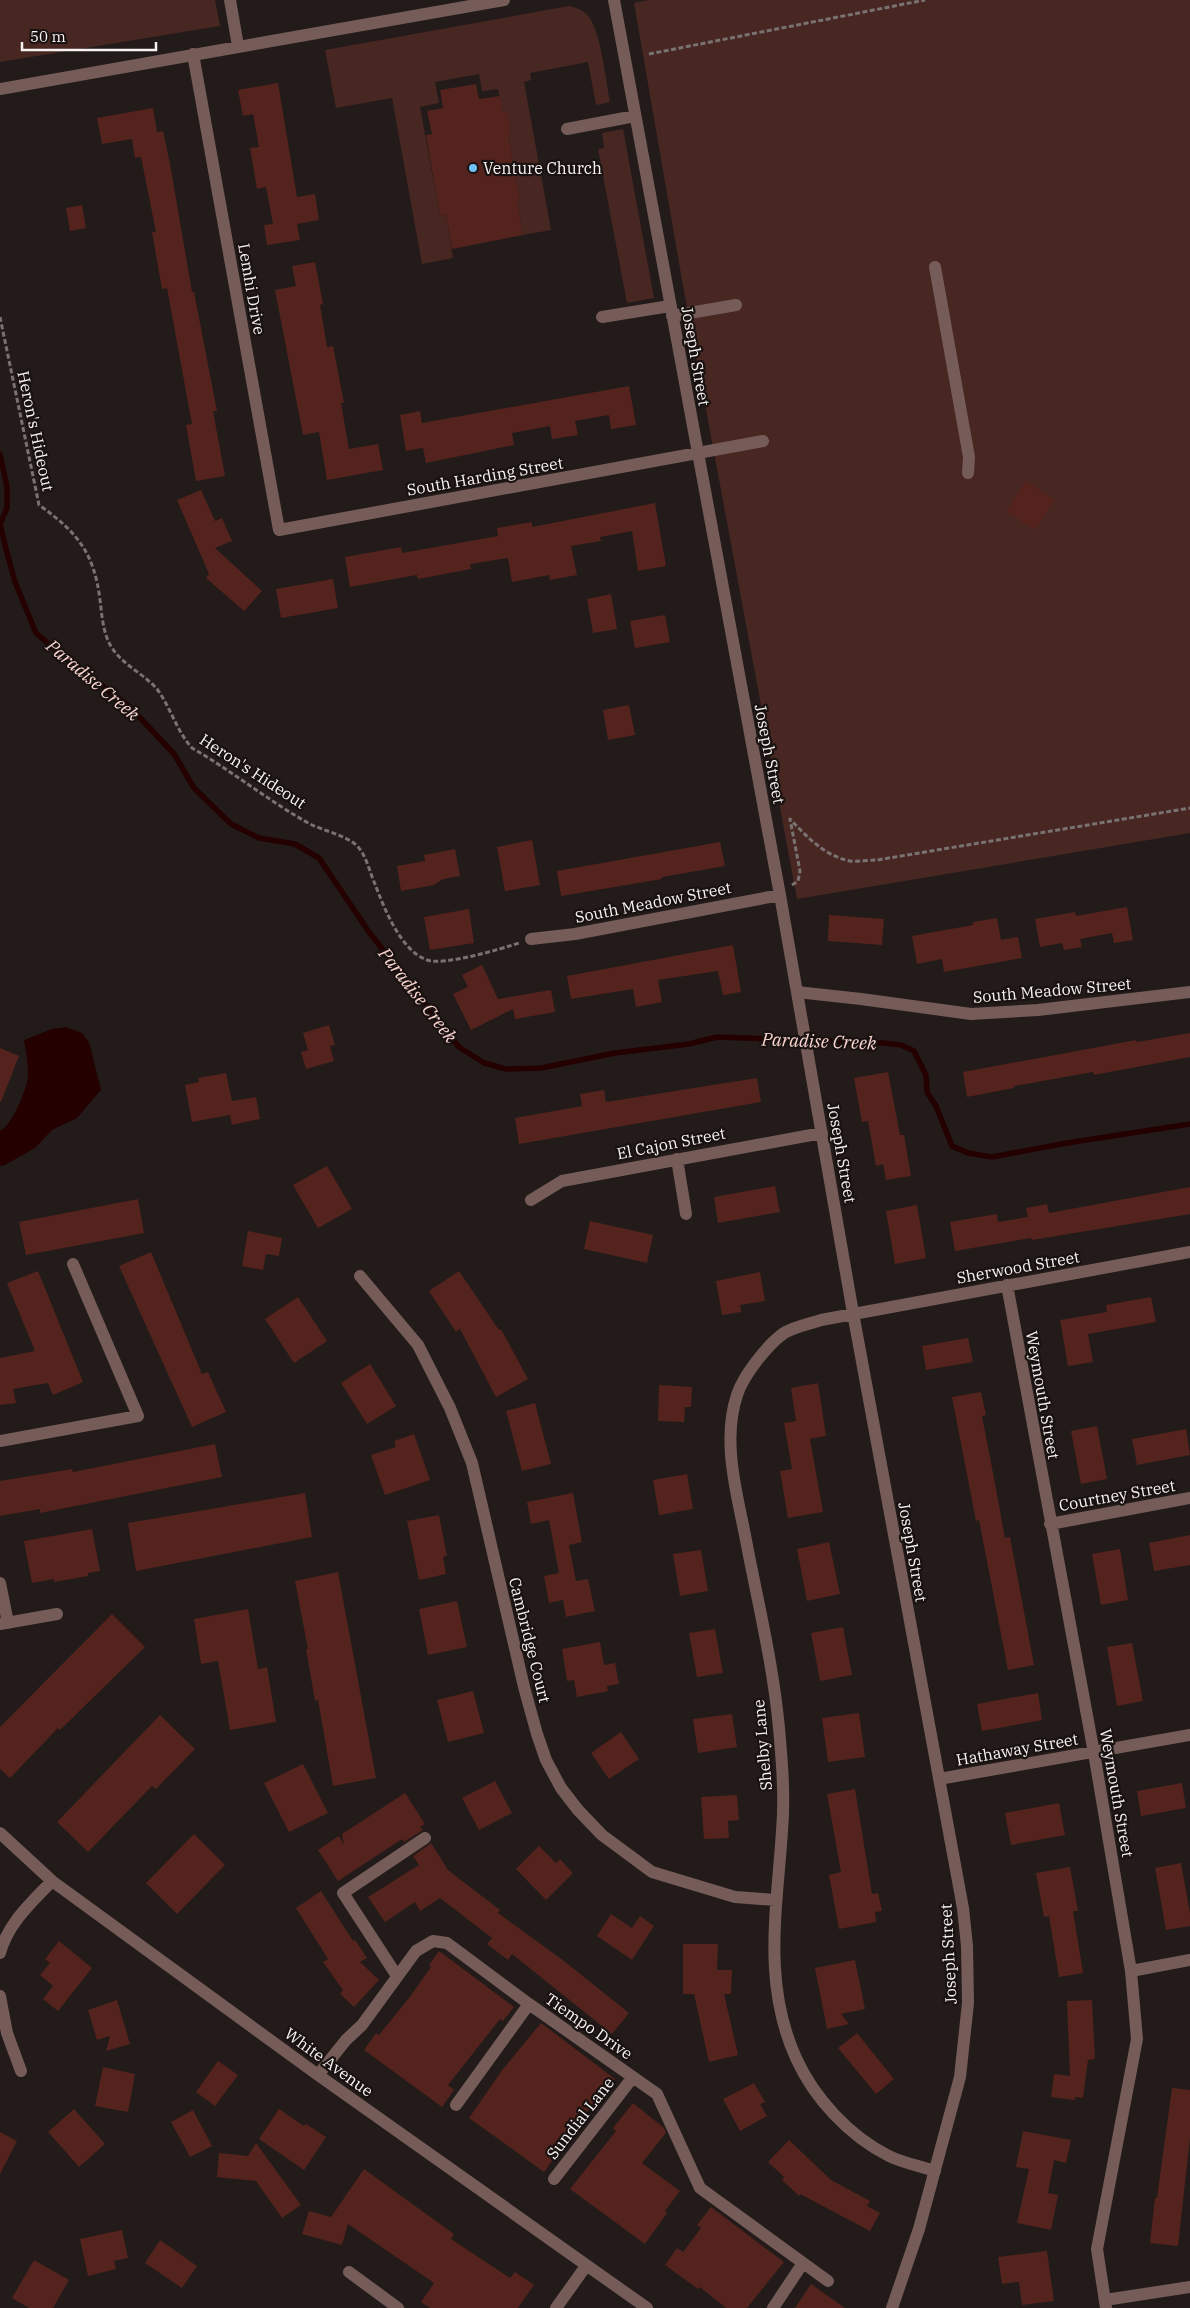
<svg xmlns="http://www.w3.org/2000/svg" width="1190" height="2308" font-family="'IBM Plex Serif',serif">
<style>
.green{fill:#482723}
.water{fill:#240000}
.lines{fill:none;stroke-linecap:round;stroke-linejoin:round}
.stream{stroke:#240000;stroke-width:5.5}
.building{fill:#54231d}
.path{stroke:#797271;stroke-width:3;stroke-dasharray:5 2.5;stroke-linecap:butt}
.minor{stroke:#755c58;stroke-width:12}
.poi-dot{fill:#71c1f5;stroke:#191210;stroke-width:2}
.labels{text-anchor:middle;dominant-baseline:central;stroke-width:4.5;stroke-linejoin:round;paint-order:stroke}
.poi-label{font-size:16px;fill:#f8f3f2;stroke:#191210;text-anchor:start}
.street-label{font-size:16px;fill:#f8f3f2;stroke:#191210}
.water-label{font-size:18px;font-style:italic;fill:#fad5d0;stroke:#191210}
</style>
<rect width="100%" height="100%" fill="#221b19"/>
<path class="green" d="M0,0H215L220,26L0,62Z
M648,0H1190V833L797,899L682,280L634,3Z
M569,6C577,8 584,10 589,17C601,33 606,81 610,102L596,105L588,62L530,73L531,80L524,82L551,230L523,235L517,202L520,201L508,134H510L503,113L498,89L482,91L479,74L435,82L439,103L420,107L440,216L446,215L453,258L422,264L392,98L336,108L325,50Z
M623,129L654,298L627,303L598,149L604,148L602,133Z"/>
<path class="water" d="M66,1027L82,1033L89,1042L101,1090L77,1118L52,1130L35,1148L3,1166L0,1165V1131C12,1125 27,1089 28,1076C28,1064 26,1052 24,1040L52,1029Z"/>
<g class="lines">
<path class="stream" d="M0,454L7,487V508L0,524L6,549L15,582L36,633L64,657L130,707L174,754L194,788L231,824L259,838L295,844L319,858L369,932L459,1047L484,1063L506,1069L541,1068L615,1053L689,1044L717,1037L883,1043L901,1045L914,1051L926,1075L927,1092L936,1106L952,1146L968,1153L992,1157L1067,1143L1190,1124"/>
</g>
<path class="building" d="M278,83L297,197L315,194L319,220L297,224L300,240L267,245L264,225L273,224L266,187L257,189L250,148L259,147L253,114L243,116L238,90Z
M476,84L479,99L500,96L503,113L507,112L511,134H508L520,201L517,202L523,235L452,249L446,215L440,216L426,135L432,134L427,111L443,108L440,90Z
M153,108L157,132L163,131L170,164L192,292H194L217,411H213L225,476L196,481L186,425L192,424L167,288L162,289L152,232H156L141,157L135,158L132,139L102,144L97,118Z
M82,205L86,228L70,231L66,208Z
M315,262L323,304L320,305L327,347L333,346L344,403H341L349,449L378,444L383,470L327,480L319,432L303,435L275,290L296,286L292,266Z
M629,386L636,425L611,429L609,415L575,421L578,435L552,439L550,426L512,433L514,445L426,463L423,448L406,451L400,415L420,411L422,423Z
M1026,481L1055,500L1035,530L1006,511Z
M201,490L215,521L222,518L232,541L215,548L262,591L244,611L206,578L209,574L177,500Z
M655,503L666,566L638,571L632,531L600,537L601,541L571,546L577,575L550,580L549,575L512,582L508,558L470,564L471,569L418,579L417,575L350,587L345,557L401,547L402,553L498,536L497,528L532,522V527Z
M333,579L338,608L281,618L276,589Z
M611,594L617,629L593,633L587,599Z
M665,615L670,642L635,648L630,621Z
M629,705L635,735L608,740L603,710Z
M532,840L540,885L505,891L497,847Z
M720,842L725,866L662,877V879L561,896L557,871Z
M455,849L460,876L443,879L434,885L401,891L397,866L425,861L424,855Z
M1127,907L1133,940L1114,943L1112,933L1080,939L1082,947L1064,950L1062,943L1040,947L1035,919L1075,912L1076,916Z
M469,909L474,943L430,950L424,917Z
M829,915L884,919L882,945L828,941Z
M997,918L1001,940L1018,937L1022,958L944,972L942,959L917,964L912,936L973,925V922Z
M733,945L741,992L723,995L718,971L658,980L662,1002L636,1007L633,989L571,999L567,976Z
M482,965L498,999L551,990L555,1012L515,1019L513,1009L471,1030L453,994L468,987L462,975Z
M329,1025L335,1045L330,1046L334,1061L306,1069L301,1052L308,1050L303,1033Z
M1190,1033V1057L1094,1075L1093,1072L1014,1086V1088L967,1097L963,1072L1136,1040L1137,1042Z
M0,1048L19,1056L1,1102H0Z
M888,1072L900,1135H904L911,1176L886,1180L883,1164L876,1166L868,1121L862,1122L854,1078Z
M226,1073L232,1101L256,1097L260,1119L232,1125L230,1115L192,1122L185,1085L199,1082L198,1078Z
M757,1078L761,1102L519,1144L515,1118L582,1106L580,1094L604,1090L606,1102Z
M327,1166L352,1209L318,1228L293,1185Z
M775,1186L780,1212L718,1223L714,1197Z
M1190,1187V1214L1032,1240L1031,1238L955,1251L950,1222L997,1214L998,1222L1028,1217L1026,1208L1047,1204L1049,1213Z
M138,1199L144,1233L26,1255L19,1222Z
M917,1205L926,1258L895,1264L886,1211Z
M590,1221L653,1235L647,1263L584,1249Z
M248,1231L282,1238L279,1256L266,1254L263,1270L242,1266Z
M151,1252L202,1374L208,1372L226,1412L192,1427L119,1266Z
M38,1271L83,1382L53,1395L48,1383L13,1389L16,1403L0,1405V1358L35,1351L7,1283Z
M459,1271L499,1330L501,1329L528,1379L496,1397L460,1329L456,1332L429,1291Z
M760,1272L765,1301L740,1305L741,1312L722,1315L716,1281Z
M298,1297L327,1341L294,1363L265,1319Z
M1151,1297L1156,1322L1088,1334L1093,1362L1068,1366L1060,1320L1107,1312L1106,1305Z
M968,1338L973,1362L926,1370L922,1346Z
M370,1364L396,1406L367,1424L341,1383Z
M818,1383L826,1436L810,1439L823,1512L788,1518L780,1471L792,1469L784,1423L796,1421L791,1388Z
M659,1385L692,1387L691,1407H685L684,1422L658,1421Z
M981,1392L986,1415L982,1416L993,1473L1005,1538L1010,1537L1034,1665L1008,1670L979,1520L976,1521L952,1397Z
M535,1403L551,1464L522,1471L506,1411Z
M1097,1426L1107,1479L1081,1484L1071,1431Z
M1186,1429L1190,1455L1137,1465L1132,1439Z
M414,1434L430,1480L385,1495L371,1455L396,1447L394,1441Z
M215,1444L222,1477L40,1513V1509L0,1516V1481L72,1469L73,1472Z
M687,1474L693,1509L659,1515L653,1480Z
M305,1493L312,1537L136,1571L128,1523Z
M573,1493L582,1542L569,1545L576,1581L588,1579L595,1611L566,1617L563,1600L549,1603L544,1576L559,1573L549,1520L531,1524L527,1502Z
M439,1515L447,1556L443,1557L446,1574L419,1580L407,1521Z
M92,1529L100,1571L88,1573V1576L54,1582V1579L32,1583L24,1541Z
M1190,1535V1565L1154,1571L1149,1543Z
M829,1542L840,1594L807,1601L797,1549Z
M1120,1549L1128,1600L1101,1605L1092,1554Z
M701,1550L708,1591L680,1596L673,1554Z
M338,1572L376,1778L333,1786L318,1700L315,1701L306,1649H308L295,1581Z
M457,1601L467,1647L428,1655L419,1609Z
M248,1609L258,1669L267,1667L276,1722L230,1730L218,1661L201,1664L194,1619Z
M112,1614L145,1647L60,1730L58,1728L10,1778L0,1769V1727Z
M843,1627L852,1675L820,1681L811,1633Z
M715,1629L723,1673L697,1677L689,1633Z
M600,1642L604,1665L615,1663L619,1684L607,1686L608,1691L577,1697L574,1680L567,1681L562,1649Z
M1132,1643L1143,1701L1117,1706L1107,1647Z
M473,1691L484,1733L448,1742L437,1700Z
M1038,1693L1042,1720L982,1731L977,1704Z
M859,1713L865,1757L828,1762L822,1718Z
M732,1714L737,1747L698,1753L693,1719Z
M160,1715L195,1749L156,1789L152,1786L88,1852L57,1822Z
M621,1732L639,1759L609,1779L591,1753Z
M303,1764L328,1813L289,1832L264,1783Z
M495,1781L512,1813L479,1830L462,1798Z
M1182,1783L1186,1808L1141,1816L1137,1791Z
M855,1789L872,1894L878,1893L882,1911L875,1912L876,1922L839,1929L829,1875L841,1872L827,1794Z
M405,1793L425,1824L420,1827L423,1830L404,1842L402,1839L338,1881L318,1850L339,1836L344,1845L342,1834Z
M737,1795L739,1820L728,1821L729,1838L704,1839L701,1797Z
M1059,1803L1065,1835L1011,1845L1005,1813Z
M194,1834L225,1865L177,1914L146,1883Z
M431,1843L448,1870L500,1910L498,1913L564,1961L629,2013L612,2034L512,1954L508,1960L487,1944L492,1938L440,1898L420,1911L415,1902L385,1922L368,1897L419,1865L413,1856Z
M539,1846L556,1863L560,1859L573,1873L546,1900L516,1869Z
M1181,1863L1190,1913V1926L1166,1930L1155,1868Z
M1070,1867L1078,1911H1073L1083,1973L1059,1977L1049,1916L1044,1917L1036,1873Z
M321,1891L353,1941L355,1940L367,1958L360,1962L379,1980L354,2007L340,1994L343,1990L323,1962L328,1959L296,1908Z
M611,1914L632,1928L640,1916L654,1926L632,1960L597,1936Z
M59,1941L92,1968L58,2011L43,1999L53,1986L40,1975L50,1963L45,1959Z
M683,1944H718L717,1970H732L731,1994H724L738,2055L709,2062L694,1994H683Z
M439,1951L514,2007L503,2021L500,2019L448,2085L454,2090L442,2107L364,2050L376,2033L379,2035L409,1998L431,1967L429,1965Z
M855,1960L865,2009L841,2014L849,2024L827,2029L815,1968Z
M117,2000L130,2044L106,2051L110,2036L97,2040L88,2010Z
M1092,2000L1095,2059L1088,2060L1083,2098L1075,2097V2100L1051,2097L1054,2074L1070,2076L1067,2001Z
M541,2023L615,2079L604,2093L602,2091L544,2172L469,2118L503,2069Z
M857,2033L894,2079L876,2094L838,2048Z
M218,2061L238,2075L215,2106L196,2092Z
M103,2067L135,2074L128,2112L95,2106Z
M754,2083L765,2102L760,2104L767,2116L740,2131L723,2099Z
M1172,2088L1190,2090V2138L1178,2246L1150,2243L1155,2198H1157Z
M633,2103L664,2128L666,2133L642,2163L680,2191L665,2211L667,2213L645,2244L570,2189L616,2131L613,2128Z
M74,2109L105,2144L79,2167L48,2132Z
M279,2109L304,2126L306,2124L326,2137L304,2170L259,2139Z
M193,2110L212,2146L190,2157L171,2122Z
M1023,2131L1071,2140L1066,2163L1054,2160L1048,2193L1058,2195L1051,2230L1017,2223L1029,2169L1016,2167Z
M0,2132L17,2141L0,2174Z
M789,2140L831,2180L870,2201L867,2206L880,2213L870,2231L800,2194L799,2196L782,2180L784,2177L768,2162Z
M256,2143L301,2205L282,2218L256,2181L217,2177L219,2153L248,2156Z
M364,2169L454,2234L451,2239L510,2278L515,2272L534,2285L518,2308H430L421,2302L434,2283L348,2224L342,2245L302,2234L309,2211L331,2217Z
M711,2207L784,2262L747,2308H726L700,2287L698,2289L665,2265L677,2248L683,2252L701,2228L697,2225Z
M122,2230L128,2258L114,2261L116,2269L88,2276L80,2239Z
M160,2240L197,2266L182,2288L145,2263Z
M1047,2251L1054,2301L1022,2305L1019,2282L1002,2284L998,2257Z
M34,2260L69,2280L53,2308H29L12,2298Z
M811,2284L845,2308H795Z"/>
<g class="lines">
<path class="path" d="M649,54L925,0
M0,317L39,505C77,532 94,552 100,600C102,616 103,634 112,648C123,665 144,674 157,689C171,708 176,730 192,748C232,771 270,802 310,824C324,831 342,834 355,844C366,853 369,871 375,884C384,908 401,951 427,960C444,966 501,949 519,943
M792,885L798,881L800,871L790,819C807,837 825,856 850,861C858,862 869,860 877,860L1190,808"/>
<path class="minor" d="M230,0L238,46
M614,0L780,895L853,1313L963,1908L967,1946L968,2003L960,2077L919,2229L892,2308
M193,54L279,530L763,441
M0,89L504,0
M567,129L635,116
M935,267L969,457L968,473
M672,316L736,305
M602,317L670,306
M531,939L575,934L780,895
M797,992L861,999L971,1014L1038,1010L1190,992
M677,1159L686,1214
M531,1200L562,1181L822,1133
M360,1276L418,1345L450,1408L472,1463L524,1687L537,1734L546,1760L561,1788L578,1810L602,1835L652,1872L735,1897L776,1900
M1007,1285L1094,1753L1131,1971L1137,2039L1097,2249L1106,2308
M0,1441L138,1416L73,1264
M1050,1524L1190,1498
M0,1583L8,1623
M0,1624L57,1614
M939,1779L1190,1735
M0,1833L52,1881L318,2075L647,2308
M0,1953C8,1923 31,1903 52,1881
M1131,1971L1190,1960
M397,1976L343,1893L425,1838
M0,1996L7,2033L21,2071
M318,2075L346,2040L362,2025L416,1951L433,1941L447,1943L529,2004L657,2094L700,2188L828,2281
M456,2105L529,2004
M935,2171C920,2166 903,2163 889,2156C849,2136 814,2098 796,2058C762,1983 777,1909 782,1831C785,1797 782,1762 779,1728C773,1663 757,1599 745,1535C736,1490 722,1440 737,1395C743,1376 767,1345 784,1333C794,1327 809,1324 821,1320L1190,1252
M554,2179L633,2077
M349,2272L398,2308
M1105,2300L1190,2287
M556,2308L586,2266
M773,2308L803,2263"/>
</g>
<circle class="poi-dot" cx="473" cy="168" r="5"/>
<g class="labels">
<g class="poi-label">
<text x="483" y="168">Venture Church</text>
</g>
<g class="street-label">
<text transform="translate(252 289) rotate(80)">Lemhi Drive</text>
<text transform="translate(696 356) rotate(80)">Joseph Street</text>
<text transform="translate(36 431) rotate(78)">Heron's Hideout</text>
<text transform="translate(485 476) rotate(-10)">South Harding Street</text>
<text transform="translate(770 754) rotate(79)">Joseph Street</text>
<text transform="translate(253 771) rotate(33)">Heron's Hideout</text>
<text transform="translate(653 902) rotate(-11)">South Meadow Street</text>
<text transform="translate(1052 990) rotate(-5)">South Meadow Street</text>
<text transform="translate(671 1143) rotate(-11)">El Cajon Street</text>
<text transform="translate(842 1153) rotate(80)">Joseph Street</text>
<text transform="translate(1018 1267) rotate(-10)">Sherwood Street</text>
<text transform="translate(1043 1395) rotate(80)">Weymouth Street</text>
<text transform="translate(1117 1495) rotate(-10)">Courtney Street</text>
<text transform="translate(913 1552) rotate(80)">Joseph Street</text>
<text transform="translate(530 1640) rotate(76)">Cambridge Court</text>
<text transform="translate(762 1745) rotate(-95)">Shelby Lane</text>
<text transform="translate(1017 1749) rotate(-10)">Hathaway Street</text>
<text transform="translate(1117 1793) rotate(80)">Weymouth Street</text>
<text transform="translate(948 1954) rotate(-93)">Joseph Street</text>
<text transform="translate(589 2026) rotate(35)">Tiempo Drive</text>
<text transform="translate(329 2062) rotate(36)">White Avenue</text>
<text transform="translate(580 2118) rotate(-52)">Sundial Lane</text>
</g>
<g class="water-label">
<text transform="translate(93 680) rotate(40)">Paradise Creek</text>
<text transform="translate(418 995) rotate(52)">Paradise Creek</text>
<text transform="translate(819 1041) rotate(2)">Paradise Creek</text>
</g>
</g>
<path d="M22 42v8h134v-8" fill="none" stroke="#f8f3f2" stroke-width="2.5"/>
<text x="30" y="42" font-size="15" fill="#f8f3f2" stroke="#191210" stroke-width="4" paint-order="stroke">50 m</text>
</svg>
